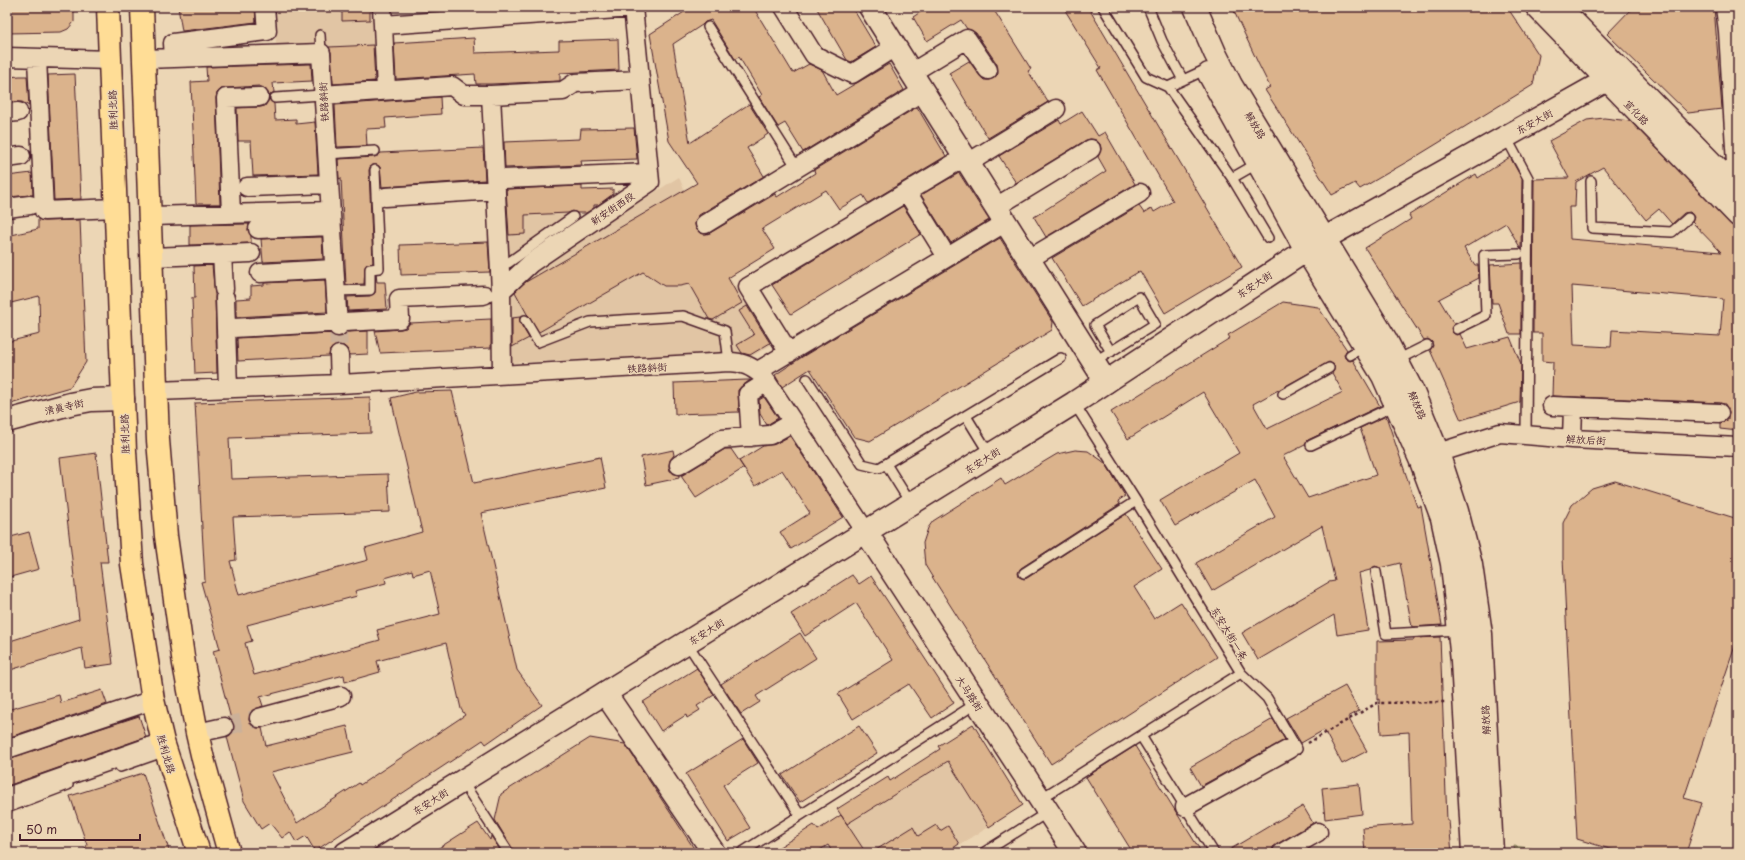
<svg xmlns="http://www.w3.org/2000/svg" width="1745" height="860" font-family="'Playpen Sans','LXGW WenKai TC',sans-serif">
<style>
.built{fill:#e1c5a4}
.green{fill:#c4d78c;stroke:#877b5c}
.building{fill:#dbb38c;stroke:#4a1f2b;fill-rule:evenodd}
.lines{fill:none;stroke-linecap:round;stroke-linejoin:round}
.minor-tunnel{stroke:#ccb199;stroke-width:18;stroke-dasharray:18 9;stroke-linecap:butt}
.service-casing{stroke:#4a1f2b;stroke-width:12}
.minor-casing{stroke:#4a1f2b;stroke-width:21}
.tertiary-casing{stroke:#4a1f2b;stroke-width:25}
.secondary-casing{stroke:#4a1f2b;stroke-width:25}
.trunk-casing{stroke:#4a1f2b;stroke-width:25}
.path{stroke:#4a1f2b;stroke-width:2.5;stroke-dasharray:3 3;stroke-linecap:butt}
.service{stroke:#ecd6b5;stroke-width:9}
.minor{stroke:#ecd6b5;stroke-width:18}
.tertiary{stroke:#ecd6b5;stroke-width:22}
.secondary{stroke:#ecd6b5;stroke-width:22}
.trunk{stroke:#ffdd96;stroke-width:22}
.labels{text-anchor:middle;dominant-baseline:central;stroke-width:3;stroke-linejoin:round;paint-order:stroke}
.street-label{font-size:10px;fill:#4a1f2b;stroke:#ecd6b5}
</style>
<rect width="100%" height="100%" fill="#ecd6b5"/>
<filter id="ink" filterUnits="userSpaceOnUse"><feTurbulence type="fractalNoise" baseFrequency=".025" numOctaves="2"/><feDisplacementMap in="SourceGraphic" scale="8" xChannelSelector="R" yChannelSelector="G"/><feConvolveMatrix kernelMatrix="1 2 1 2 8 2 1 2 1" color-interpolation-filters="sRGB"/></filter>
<g filter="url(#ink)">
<path class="built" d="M275,7H372L373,45L276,49Z
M679,177L697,222L745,304L752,300L777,342L745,360L740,353L506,363V294L527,273Z
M573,191V213L506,268L503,194Z
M948,761L989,827L946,853H833L818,830L841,815L847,824Z"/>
<path class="green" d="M1514,846L1567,853H1568H1515Z"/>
<path class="building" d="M7,7H74V22L68,29L61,32L7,33Z
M178,7H255L256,22L182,31Z
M342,7H370V20L342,21Z
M692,7H753L793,73L809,64L822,70L836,95L889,64L904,90L803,152L785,123L778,127L759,97L762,95L739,57L735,59L711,20L705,22L702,25L673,44L690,143L749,104L768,134L747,148L764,176L699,215L695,224L696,229L700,233L705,234L710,233L775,194L777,197L815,173L814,170L917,107L946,156L868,203L863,195L839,209L826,190L762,229L775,249L728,278L742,303L713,320L709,319L689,284L680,286H664L643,272L539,332L530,317L527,314L515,292L524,283L697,183L669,141L650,34Z
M816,7H852L876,47L851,62L847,60Z
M928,7H992L1031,69L1028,71L1048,102L988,138L949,73L969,61L980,76L984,80H989L994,78L998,74L997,64L976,33L971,30L967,29L961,20L927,41L913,17Z
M1063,7H1088L1242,267L1165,313L1140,271L1082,306L1052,258L1139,206L1144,213L1152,208L1154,212L1173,201L1097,70L1101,68Z
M1232,7H1507L1539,55L1533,85L1417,156L1360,189L1355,183L1332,195L1265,90L1270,87L1258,63Z
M1633,7H1714L1722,109L1688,113L1607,34Z
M474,38L475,53L559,50V41L618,39L619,70L560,73V81L491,84H476L475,74L396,79L394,43Z
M373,45L375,81L333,84L331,52L329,47Z
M311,64L312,81L273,83L274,92L269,96L264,88L259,86L226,88L221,89L217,93L216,98L220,204H196L191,82L207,81L206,67Z
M75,74L81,199L54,200L48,75Z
M20,76H27L29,106L22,102H7V77Z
M440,97L441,114L385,118L386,128L366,129L367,146L337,147L335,105Z
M269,99L274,104L275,120L296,119V124L315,122L318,174L253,176L251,141H238L237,108L260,107L265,106Z
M1082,111L1098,136L1105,132L1135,184L1046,237L1034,217L1106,171L1098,157L1101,149L1100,144L1096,140L1090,139L1086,140L1016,183L999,156L1059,120L1061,124Z
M1604,118L1630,121L1738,231V431L1720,429V423L1728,419L1729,413L1725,404L1720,403L1552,396L1553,362L1542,361V333H1533L1534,179L1569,178L1549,141L1587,120ZM1603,167L1646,220L1659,209L1672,224L1684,213L1690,212L1694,217L1692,222L1721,252L1570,239L1569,207H1575L1576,182ZM1572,286L1723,299L1720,336L1612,330L1611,347L1574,345Z
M634,128L637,159L581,161L582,165L505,168L504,142L580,139L581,129Z
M483,148L485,180L382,187L380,167L377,165H371L369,170L373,263L367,264L365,267L364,284L346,285L341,178L339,179L338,159L375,157L381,153Z
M1510,157L1522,179L1521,249L1506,223L1464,248L1475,265H1478L1479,278L1439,299L1454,324L1451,328L1452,332L1456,335L1460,334L1467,349L1510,337L1521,364L1520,402L1461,420L1430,350L1433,346L1432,342L1428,339L1424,340L1365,248L1411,219L1409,215L1476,174L1478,178Z
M32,173L33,195L7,197V176Z
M959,173L989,220L951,243L921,195Z
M582,186V190L613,189V194L598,205H594V208L586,213H577L573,211L568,213L525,215V234L509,235L506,189Z
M903,206L921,234L791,314L772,285Z
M38,219L44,221L80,220L86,362L70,387L7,405V342L40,334L39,296L7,304V236L38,229Z
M249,224L248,230L251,236V243L190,245V225Z
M322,237L323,259L263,262L261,239Z
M1000,238L1053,322L1052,330L870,441L854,437L810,369L782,387L775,375L802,357Z
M488,242L490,272L401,275L400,245Z
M1521,263V334H1509L1498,303H1492L1490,265Z
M212,265L215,295L217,373L195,374L192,298H195L194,266Z
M376,274L377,282H385L387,309L348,311L347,297L370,296L375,293Z
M325,280L327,312L236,317V299L251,298V286L264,285V283Z
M1283,302L1318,307L1347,350L1344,355L1345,358L1350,361L1353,360L1380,406L1308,440L1305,445L1283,456L1308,498L1376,475L1360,428L1386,416L1417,507L1421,506L1442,625L1412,627L1400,563L1380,568L1375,566L1370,570L1359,573L1368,630L1337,635L1334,615L1258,660L1242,633L1329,582L1335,581L1322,526L1212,591L1196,563L1275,517L1255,480L1175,526L1160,500L1239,453L1203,392L1128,439L1111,412L1230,338L1228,335ZM1329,362L1334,365V371L1332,373L1343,392L1267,429L1253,404Z
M747,306L770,343L750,355L742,353L737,345L754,335L739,311Z
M520,317V323L529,338L512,347V318Z
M491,319V348L380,353L375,331L401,329L406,328L410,323Z
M368,331V354L350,355L348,350L344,346L338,345L330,350L329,356L238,361L237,338L330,333L338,337L343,336L347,332Z
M747,380H750L738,390L739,412L675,414L674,383Z
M452,391L474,483L600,457L606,488L481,513L517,670L542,705L486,744L483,740L315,851L306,836L296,842L290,832L282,838L270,823L261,829L244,801L241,789L227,737L234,731V725L231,719L213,651L220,649L201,582L205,581L195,403L370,397L371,433L229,438L231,479L388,474L390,512L233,517L236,560L230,561L239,595L368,560L365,548L422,532L391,398L416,392ZM412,570L413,575L430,570L440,614L377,630L380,640L254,675L245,643L252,641L247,625L357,596L355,591L386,583L385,578ZM446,643L461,709L465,715L360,785L359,783L297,823L271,772L353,752L347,726L266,746L262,728H257L252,726L249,720L251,711L263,706L260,697L344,675L345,682L380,672L377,661Z
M764,397L778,418L767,425L760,414L759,400Z
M790,436L843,517L791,549L780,532L810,513L782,470L755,486L739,461L763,446L775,444Z
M725,449H731L744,468L696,498L681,476Z
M673,450L674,455L670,460L669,466L670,471L679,475V478L646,485L641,457Z
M1075,450L1088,451L1101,460L1106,464L1125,496L1118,501L1120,504L1021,568L1018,573L1019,577L1024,579L1027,578L1126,514L1162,569L1134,587L1154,619L1181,602L1217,657L1051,764L931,575L925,565L923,543L928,528L933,521L1001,478L1005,485L1057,454Z
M96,453L108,562H100L113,664L85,668L82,648L7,671V642L79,619L60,458Z
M1615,481L1738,519V637L1684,798L1702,803L1686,853H1623L1577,839L1563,558V523L1572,505L1592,488Z
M29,532L39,569L7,578V538Z
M852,575L859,584L871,576L954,703L932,718L909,684L853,719L838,694L893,660L856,603L805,636L791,614Z
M800,633L816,658L756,696L760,702L741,714L721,684Z
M1440,637L1447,821H1449L1452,853H1365L1363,828L1412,824L1409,732L1381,734L1379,699L1377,700V641L1414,640V638Z
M697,668L714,695L697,706L700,710L687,718L686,715L661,731L643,702Z
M1345,686L1359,711L1348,717L1367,751L1342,764L1324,730L1301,743L1286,718Z
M102,690L107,704L7,738V710L59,695L61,703Z
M139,716L146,737L7,786V759Z
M1273,719L1285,740L1201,786L1190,767Z
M973,724L1023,805L989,827L948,761L847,824L837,809L888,777L890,781L940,749L938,746Z
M859,726L877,753L800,802L782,775Z
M590,738L625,744L697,853H515L495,820L501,794Z
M743,739L758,763L723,785L750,828L728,841L686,774Z
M1135,746L1176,812L1202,853H1133L1086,777Z
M143,773L170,853H83L87,845L70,796Z
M1359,784L1362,814L1325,819L1322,788Z
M1303,806L1313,823L1277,844L1273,847L1272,853H1224Z
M841,815L866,853H833L828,845L815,853H770L814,825L818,830Z
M478,823L490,840L491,836L502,853H431Z
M936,825L940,831L948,826L959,844L946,853H871L913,827L918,836Z"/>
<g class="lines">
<path class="minor-tunnel" d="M338,327L339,355
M224,727L259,718"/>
<g class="service-casing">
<path id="service" d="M1103,7L1146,77L1168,87L1232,178L1258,163
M1148,7L1162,41L1183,80
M708,27L797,168
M320,35L321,53
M1168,87L1209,68
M275,98L322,95
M1506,137L1528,178L1526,435
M326,154L375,151
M1232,178L1268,238
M1591,181L1592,228L1672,232L1688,218
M508,263L573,217
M335,291L370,290V269L379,268L375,170
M525,320L538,342L590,322L683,316L725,331L729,362
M1457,329L1486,315L1484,255L1519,254
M1350,355L1365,346
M1397,360L1427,345
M1094,362L1155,324L1139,297L1095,325L1111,352
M807,379L862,464L879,468L1061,358
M1283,394L1329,368
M966,416L990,455
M1311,445L1396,405
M886,464L911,504
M1376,572L1386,634L1459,630
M1024,573L1136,501
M687,643L800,815
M1241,673L1267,698L1297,749
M1141,736L1214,853
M120,767L166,751
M462,781L509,853
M1040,799L1241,673L1136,501L1074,403
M7,808L68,785
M741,853L977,703
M983,853L1048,812"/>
</g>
<g class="minor-casing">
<path id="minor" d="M382,7L383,25L633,8
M784,7L814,55L852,74L895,47
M383,25L386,90
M7,57L110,60
M37,58L44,211L116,208
M174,58L173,43L267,31L265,7
M145,59L321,53L338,327
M911,73L967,39L988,70
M322,95L452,86L464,95H491L563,91L575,83L640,80
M491,95L501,291
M7,113L18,112
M7,158L21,156
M968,163L1056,109
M504,179L649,173
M1714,185L1736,164L1728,31L1725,7
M247,187L328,184
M907,192L947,257
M385,197L496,190
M996,207L1091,149
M7,208L30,205
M231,213L226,98L259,97
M151,216L330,211
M705,224L923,91
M258,229L331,226
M222,254L224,289
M152,257L251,253
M1029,259L1140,193
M260,273L334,269
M225,298L228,388
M233,328L400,319L399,299L484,295
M789,353L748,287L965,157
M339,355L340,384
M758,371L1006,222
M502,374L501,291L531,263L650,182L633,7
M156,391L340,384L729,362C743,362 752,367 762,375L866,532
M1552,406L1719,413
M751,437L748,394L767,382
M1572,439L1573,407
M1438,453L1500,433L1572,439L1738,447
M679,465L722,439L770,435L793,422
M259,718L341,696
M197,733L224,727
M7,749L153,700
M7,797L163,742
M1185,807L1289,749
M1282,853L1318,832"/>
</g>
<g class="tertiary-casing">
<path id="tertiary" d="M870,7L1106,382
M7,421L70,404L91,400L123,399
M866,532L1075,853
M605,693L714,853"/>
</g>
<g class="secondary-casing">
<path id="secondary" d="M1195,7L1215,53L1231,85L1386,340L1412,390L1438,453L1457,511L1471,565L1481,634L1492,853
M1537,7L1738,215
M1559,7L1738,190
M1209,74L1306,250L1383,376L1420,459L1442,518L1452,564L1462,661L1473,853
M346,853L1074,403L1325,238L1607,80L1618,69"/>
</g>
<g class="trunk-casing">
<path id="trunk" d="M108,7L125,451L132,564L153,700L163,742L199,853
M142,7L158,440L166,536L184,664L197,733L203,759L229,853"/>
</g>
<path class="path" d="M1308,743L1377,703L1446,702"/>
<use href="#service" class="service"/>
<use href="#minor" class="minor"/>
<use href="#tertiary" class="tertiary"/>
<use href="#secondary" class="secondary"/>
<use href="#trunk" class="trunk"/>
</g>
</g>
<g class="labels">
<g class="street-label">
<text transform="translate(323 102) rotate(-93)">铁路斜街</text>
<text transform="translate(112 110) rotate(-92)">胜利北路</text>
<text transform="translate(1637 112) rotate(46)">宣化路</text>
<text transform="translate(1534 121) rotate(-29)">东安大街</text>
<text transform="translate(1256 125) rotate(59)">解放路</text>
<text transform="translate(612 208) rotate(-34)">新安街西段</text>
<text transform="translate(1254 284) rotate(-33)">东安大街</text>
<text transform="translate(647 367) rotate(-3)">铁路斜街</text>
<text transform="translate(1418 405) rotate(67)">解放路</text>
<text transform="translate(64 406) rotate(-13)">清真寺街</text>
<text transform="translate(124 434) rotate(-92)">胜利北路</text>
<text transform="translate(1586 439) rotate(3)">解放后街</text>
<text transform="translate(982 460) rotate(-32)">东安大街</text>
<text transform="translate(706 631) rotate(-32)">东安大街</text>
<text transform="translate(1230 633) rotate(59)">东安大街一条</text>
<text transform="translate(970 693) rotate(57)">大马路街</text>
<text transform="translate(1485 720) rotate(-93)">解放路</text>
<text transform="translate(167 754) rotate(74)">胜利北路</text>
<text transform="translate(430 801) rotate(-32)">东安大街</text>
</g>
</g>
<rect width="1745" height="860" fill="none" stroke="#ecd6b5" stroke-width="24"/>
<rect x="12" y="12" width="1721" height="836" fill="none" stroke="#4a1f2b" stroke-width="1.5" filter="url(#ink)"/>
<path d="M20 834v6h120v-6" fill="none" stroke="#4a1f2b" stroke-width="2"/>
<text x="26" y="834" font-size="12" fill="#4a1f2b" stroke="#ecd6b5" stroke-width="3" paint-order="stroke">50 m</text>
</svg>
